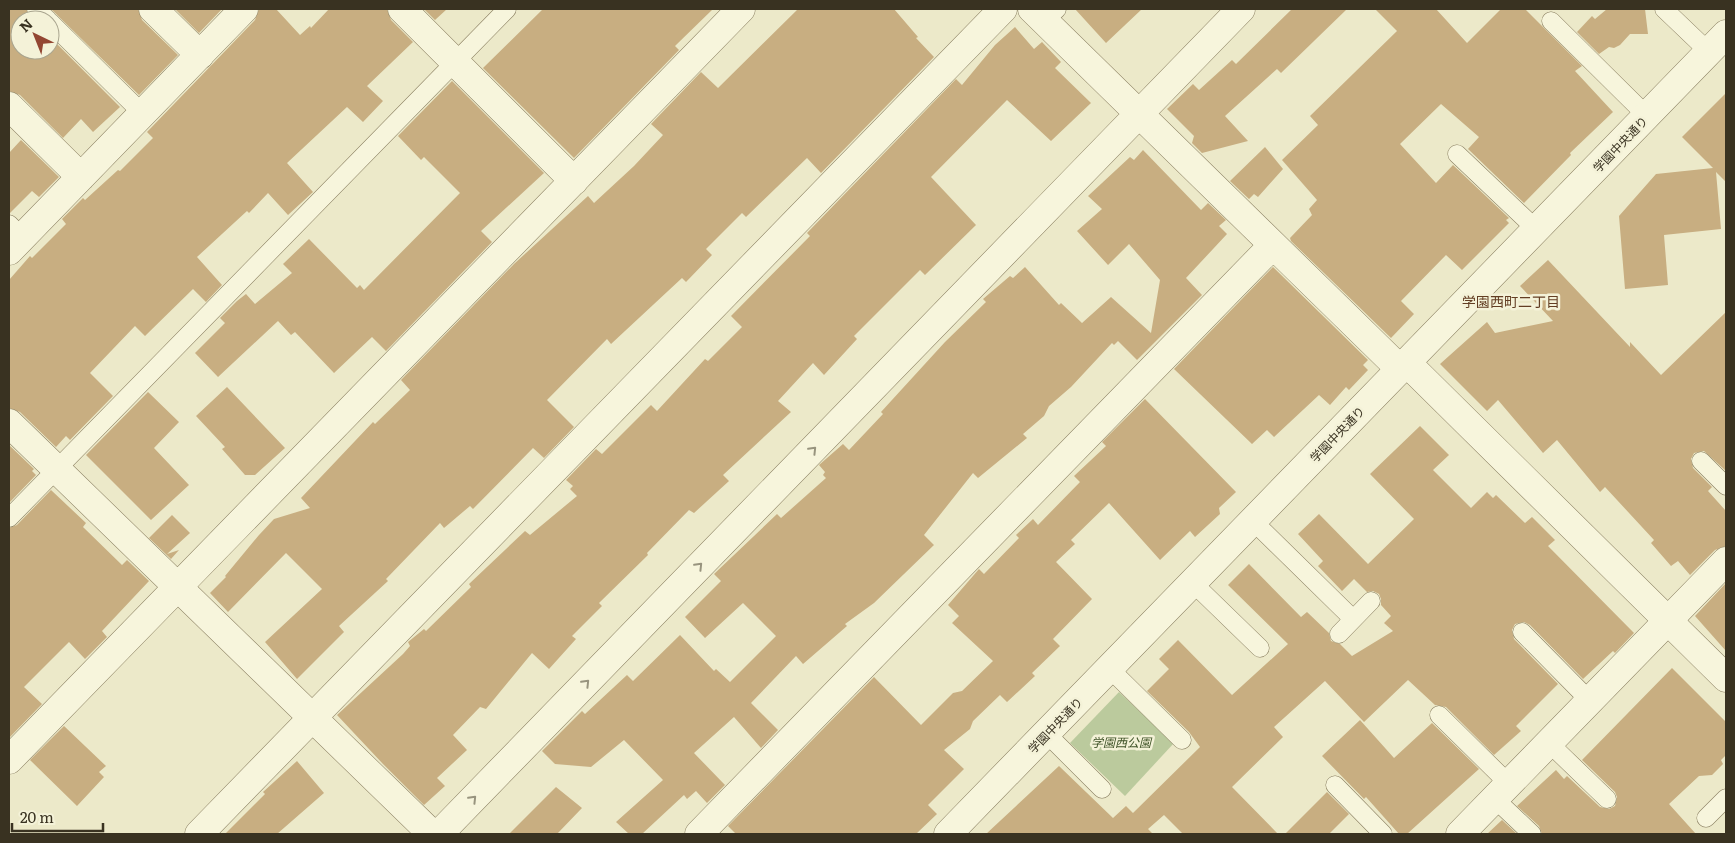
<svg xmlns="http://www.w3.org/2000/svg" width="1735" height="843" font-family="Literata,'Noto Sans JP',serif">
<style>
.green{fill:#bbca9d}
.building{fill:#c8ae81}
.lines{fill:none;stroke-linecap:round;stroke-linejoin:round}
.service-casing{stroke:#887d5f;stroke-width:19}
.minor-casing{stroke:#887d5f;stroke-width:29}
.tertiary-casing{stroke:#887d5f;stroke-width:29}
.service{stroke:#f7f5dc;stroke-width:18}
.minor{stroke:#f7f5dc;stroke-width:28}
.tertiary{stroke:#f7f5dc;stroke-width:28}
.oneway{stroke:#98947e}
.labels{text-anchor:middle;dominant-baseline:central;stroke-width:5;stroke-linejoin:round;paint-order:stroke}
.street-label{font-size:12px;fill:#393221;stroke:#f4f2d8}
.park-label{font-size:12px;font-style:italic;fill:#405429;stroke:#f4f2d8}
.neighbourhood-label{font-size:14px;fill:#633e23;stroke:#f4f2d8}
</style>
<rect width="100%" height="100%" fill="#ece9c9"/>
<path class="green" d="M1119,692L1174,743L1125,796L1070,743Z"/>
<path class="building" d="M9,9H26L32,20H20V50H50V37L120,107L93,132L81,119L63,138L20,95L9,91Z
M51,9H138L142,20L178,55L139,95Z
M175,9H222L199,33Z
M259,9H276L300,35L310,26L311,28L329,9H387L391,20L413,42L367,86L383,101L363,122L347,107L287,163L313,192L288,215L268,193L249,213L247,211L197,257L222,285L206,302L193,289L145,336L135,326L90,373L113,396L70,440L66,436L56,447L20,412L9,408V280L30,256L32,258L66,224L62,219L83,198L85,200L118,170L120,171L153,138L147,132L255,20Z
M424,9H447L435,20Z
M543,9H713L675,46L679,50L574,158L483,68Z
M798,9H894L918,37L916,38L934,57L821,173L807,158L746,217L742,213L706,249L712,255L686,282L682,278L611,344L607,339L547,400L574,427L544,458L533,448L473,509L470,506L444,528L440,523L386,579L388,581L339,626L344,632L297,679L265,642L322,589L286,553L228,612L210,593L226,577L225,576L259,535L274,519L310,508L301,498L373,422L375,424L410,390L401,380L514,264L588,196L594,203L634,166L663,135L651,124L701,72L718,88Z
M1075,9H1142L1106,43Z
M1292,9H1347L1281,73L1277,69L1225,116L1248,141L1202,153L1192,143L1194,136L1167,109L1193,84L1199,90L1232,60L1236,64Z
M1375,9H1436L1467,43L1501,9H1525L1582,66L1575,71L1613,112L1570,153L1571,155L1524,203L1468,149L1479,137L1441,104L1400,144L1436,183L1453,165L1509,218L1506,220L1509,223L1462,270L1446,255L1401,301L1414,314L1391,338L1291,241L1290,238L1312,215L1309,209L1317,200L1282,160L1318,125L1310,116L1397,31Z
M1607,9H1645L1648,34H1630L1620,45L1614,48L1609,47L1599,54L1577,32L1592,16L1595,19Z
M1015,27L1034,49L1042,42L1061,62L1055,68L1091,103L1051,141L1007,100L931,177L976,225L925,275L920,270L854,336L857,339L824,375L813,363L778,401L791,412L723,475L729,481L694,513L689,510L647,553L648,555L599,603L602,606L572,636L576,639L549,669L532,653L486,709L480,707L453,735L467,750L437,778L445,786L424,805L383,764L337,715L403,654L410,646L408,642L424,629L426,631L471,587L469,584L525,531L530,535L577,496L570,489L573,486L566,480L596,449L602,454L651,405L657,411L705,359L708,361L742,327L731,316L810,236L807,233L956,79L962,85L995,45Z
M452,81L544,173L481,231L492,242L386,351L372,337L334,373L295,332L291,335L278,321L218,377L195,353L225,323L220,318L237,301L246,294L255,304L292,273L283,264L309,239L357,288L360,285L364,290L460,193L424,157L421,160L398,136Z
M1726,93V182L1716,172L1721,229L1664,235L1668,285L1625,289L1619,216L1656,174L1713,168L1682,137Z
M21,140L59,177L39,197L32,191L9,214V153Z
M1265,147L1283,169L1258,197L1254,194L1249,199L1230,181Z
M1143,150L1201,210L1208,203L1226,220L1219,226L1227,234L1186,278L1202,295L1137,360L1118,341L1114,345L1112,343L1071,387L1049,406L1044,416L1023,434L1027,438L978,478L973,473L924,535L934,545L874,603L845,624L847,626L803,664L796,656L751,703L778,730L761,748L734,717L694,753L725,785L707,803L696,791L687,799L684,795L642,834H629L616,822L663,780L624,740L591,767L555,764L542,751L582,711L585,714L627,675L633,681L680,635L714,671L716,669L730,682L776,636L743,603L705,638L685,617L721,581L714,574L777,514L781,518L826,478L823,475L825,472L819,465L843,444L849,450L883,414L881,412L945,342L986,302L983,299L1010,276L1013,278L1025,267L1059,305L1061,303L1082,323L1111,297L1151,333L1160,280L1129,244L1108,265L1077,231L1102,209L1088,196L1130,157L1134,160Z
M1548,260L1630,347V342L1661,375L1726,312V471L1704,451L1694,453L1691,459L1693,468L1712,487L1708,491L1726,511V546L1715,550L1690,575L1678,561L1671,566L1651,543L1654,540L1605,487L1600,492L1557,440L1543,453L1498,400L1487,411L1440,364L1487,322L1495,333L1553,321L1520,286Z
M1273,267L1368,360L1363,365L1368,370L1349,390L1346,387L1330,405L1319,395L1274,437L1267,430L1252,444L1174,369Z
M227,387L285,448L255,475H245L222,449L225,447L196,416Z
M148,392L179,422L154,448L189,485L151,520L86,455Z
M1145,399L1236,492L1219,508L1220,514L1195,537L1190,531L1160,560L1109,503L1071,540L1075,544L1056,562L1092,599L1053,639L1060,646L1032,673L1035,676L1007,702L1000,695L973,721L970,729L944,750L964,769L928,805L937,814L916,834H736L728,826L874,677L921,725L953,693L962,691L993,661L952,623L959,616L948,605L979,569L984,574L1019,538L1016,535L1033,519L1038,525L1080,482L1074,476L1106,446L1102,442Z
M1420,426L1449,455L1433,470L1471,508L1487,492L1493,498L1496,495L1525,523L1532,517L1555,540L1548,546L1634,633L1615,653L1613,651L1583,679L1530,625L1524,622L1515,624L1512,630L1514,639L1558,684L1516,726L1521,731L1494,755L1446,707L1435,705L1408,680L1364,722L1325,681L1274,727L1283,737L1232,787L1278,834H1183L1164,815L1148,829L1153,834H986L1059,766L1113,818L1126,806L1133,813L1200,747L1189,732L1147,691L1169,669L1159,659L1178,640L1232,695L1288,644L1228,585L1249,564L1301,617L1307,612L1329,633L1331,641L1340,644L1352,656L1393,631L1384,623L1391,616L1381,605V599L1379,594L1373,591L1367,592L1354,579L1342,591L1318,566L1323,561L1298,534L1319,514L1368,564L1414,519L1370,474Z
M9,445L34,469L32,471L36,475L9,503Z
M51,490L86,523L83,527L122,565L127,560L149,581L102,631L107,637L85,659L69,642L24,687L42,704L9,738V528L17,525Z
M172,515L190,533L167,554L179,550L171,559L149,538Z
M1726,583V651L1695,616Z
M1672,668L1726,722V755L1721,760L1723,764L1712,775L1699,776L1669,804L1696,834H1542L1539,826L1517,806L1556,770L1564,779L1567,776L1600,807L1609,809L1615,806L1617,797L1615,792L1582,760Z
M1360,720L1394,758L1432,723L1479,769L1407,834H1399L1366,797L1364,799L1322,756Z
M64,726L106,766L99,772L104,777L77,806L30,760Z
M297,761L324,793L277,834H225L265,794L263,792Z
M556,787L582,808L557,834H509Z
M1327,792L1349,814L1329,834H1285Z
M1502,820L1517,834H1487Z"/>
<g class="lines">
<g class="service-casing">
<path id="service" d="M36,9L48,20
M1664,9L1709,52
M1044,21L1057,9
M1551,21L1647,116
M50,22L142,113
M1457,154L1537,230
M9,224L22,237
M1701,461L1726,486
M9,518L507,9
M1253,521L1353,619
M1193,583L1260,648
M1522,632L1590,701
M1339,634L1371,601
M1110,669L1182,740
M1439,715L1509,784
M1046,733L1102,789
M1549,743L1607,799
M1335,785L1383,834
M1495,799L1532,834
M1706,818L1726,798"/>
</g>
<g class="minor-casing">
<path id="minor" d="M153,9L200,55
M402,9L574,181
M1032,9L1400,369
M9,106L81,177
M9,251L244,9
M9,423L432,834
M9,760L741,9
M199,834L1003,9
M439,834L1241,9
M699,834L1273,245
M1460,834L1726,561"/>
</g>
<g class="tertiary-casing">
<path id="tertiary" d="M1407,363L1726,678
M948,834L1726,34"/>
</g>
<use href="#service" class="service"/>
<use href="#minor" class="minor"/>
<use href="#tertiary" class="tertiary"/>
</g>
<defs><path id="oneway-chevron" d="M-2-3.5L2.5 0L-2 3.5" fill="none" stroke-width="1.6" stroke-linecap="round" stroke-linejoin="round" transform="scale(1.25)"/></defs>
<g class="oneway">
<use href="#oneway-chevron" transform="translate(813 450) rotate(-46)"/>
<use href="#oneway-chevron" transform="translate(699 566) rotate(-46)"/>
<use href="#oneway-chevron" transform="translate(586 683) rotate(-46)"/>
<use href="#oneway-chevron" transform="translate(473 799) rotate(-46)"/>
</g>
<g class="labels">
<g class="street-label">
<text transform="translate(1620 144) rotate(-46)">学園中央通り</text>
<text transform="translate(1337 434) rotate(-46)">学園中央通り</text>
<text transform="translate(1055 725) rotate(-46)">学園中央通り</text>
</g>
<g class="park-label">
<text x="1121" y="742">学園西公園</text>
</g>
<g class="neighbourhood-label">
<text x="1511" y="301">学園西町二丁目</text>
</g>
</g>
<rect width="1735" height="843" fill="none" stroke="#393221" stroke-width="20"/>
<g transform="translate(35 35) rotate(317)"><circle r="24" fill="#f4f2d8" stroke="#a9a58f"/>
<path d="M0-4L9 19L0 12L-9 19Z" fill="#934632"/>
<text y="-8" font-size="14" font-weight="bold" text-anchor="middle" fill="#393221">N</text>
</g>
<path d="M12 823v8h91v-8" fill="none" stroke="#393221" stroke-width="2.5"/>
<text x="20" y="823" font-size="15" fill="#393221" stroke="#f4f2d8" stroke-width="4" paint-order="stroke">20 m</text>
</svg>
